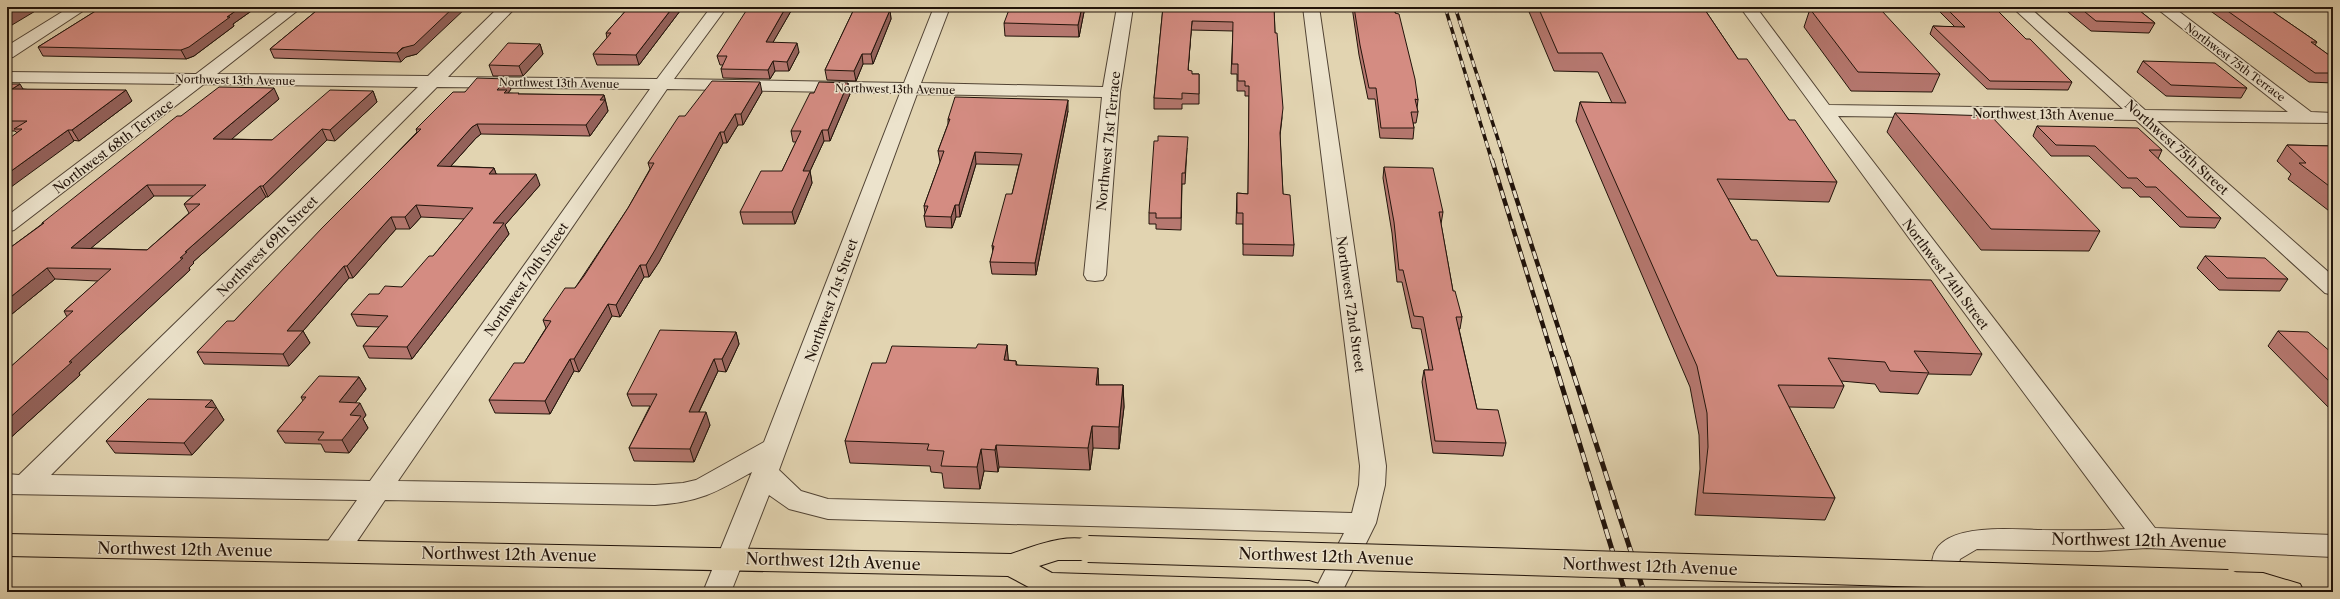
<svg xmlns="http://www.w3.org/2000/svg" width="2340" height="599" font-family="'Libre Caslon Text',serif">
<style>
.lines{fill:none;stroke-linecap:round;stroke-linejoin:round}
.minor-casing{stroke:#514334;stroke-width:2}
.major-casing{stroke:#21130a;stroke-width:2}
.minor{fill:#ece3cc;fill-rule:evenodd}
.major{fill:#e2d4b1;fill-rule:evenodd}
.rail-far2-casing{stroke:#21130a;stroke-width:3.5}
.rail-far1-casing{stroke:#21130a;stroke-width:4.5}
.rail-casing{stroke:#21130a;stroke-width:5}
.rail-far2{stroke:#ece3cc;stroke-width:2.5;stroke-dasharray:7;stroke-linecap:butt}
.rail-far1{stroke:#ece3cc;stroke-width:3;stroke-dasharray:8;stroke-linecap:butt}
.rail{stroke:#ece3cc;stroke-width:3.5;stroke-dasharray:10;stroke-linecap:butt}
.major-bridge-casing{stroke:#21130a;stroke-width:28;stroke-linecap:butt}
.major-bridge{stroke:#e2d4b1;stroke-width:26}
.wall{fill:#b67870;stroke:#21130a;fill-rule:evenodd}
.shaded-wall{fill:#94625b;stroke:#21130a}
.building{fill:#d48c82;stroke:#21130a;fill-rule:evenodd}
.labels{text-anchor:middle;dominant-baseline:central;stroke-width:3;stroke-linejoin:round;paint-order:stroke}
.far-street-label{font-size:11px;fill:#21130a;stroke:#ece3cc}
.street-label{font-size:13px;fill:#21130a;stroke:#ece3cc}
.near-street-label{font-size:16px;fill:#21130a;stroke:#ece3cc}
</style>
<rect width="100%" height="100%" fill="#e2d4b1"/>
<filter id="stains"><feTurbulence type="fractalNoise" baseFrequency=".005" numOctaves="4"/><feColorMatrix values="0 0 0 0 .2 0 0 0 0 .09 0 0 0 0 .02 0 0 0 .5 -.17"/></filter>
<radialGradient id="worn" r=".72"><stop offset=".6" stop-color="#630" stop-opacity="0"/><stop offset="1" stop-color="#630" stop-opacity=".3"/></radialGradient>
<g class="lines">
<g class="minor-casing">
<path id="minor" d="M70,7H89L13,57L7,58V46Z
M284,7H302L217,74L428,76L499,7H516L448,77L657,79L711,7H727L674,79L904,83L934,7H950L921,83L1103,87L1117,7H1133L1120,92L1106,275L1103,280L1095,281L1087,280L1084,275L1102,97L917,94L779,470L801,491L828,499L1352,513L1359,485L1360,466L1303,7H1319L1386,466L1385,485L1376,523L1342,592H1314L1344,533L828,519L789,509L769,495L731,592H703L752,472C715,493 699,502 655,505L385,500L345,559L335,562L325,559L321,551L357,500L7,494V474L19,475L418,87L204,84L14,230L7,232V216L182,84L7,82V72L196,74ZM437,87L650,89L370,481L51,475ZM667,89L900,93L764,442L696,480L683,483L655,485L398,481Z
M1740,7H1756L1829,105L2123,109L2012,7H2029L2145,110L2288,112L2155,7H2173L2311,112L2333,113V123L2157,121L2333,276V295L2325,293L2136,120L1838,116L2155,528L2333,535V557L2147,548L2098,551L1977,549L1960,559C1956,570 1962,582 1967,592H1939C1906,519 1999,529 2042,530C2070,530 2097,531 2125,529L1912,242Z"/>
</g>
<g class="major-casing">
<path id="major" d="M7,534L1011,554C1040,544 1068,532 1098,542L1102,549L1098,556L1088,560H1058L1039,566L1052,573L1309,581L1319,584L1323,592H1038L1008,576L7,556Z
M2228,572L2263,573L2300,584L2304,592L2218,591L2214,583L2218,575Z"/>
</g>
<use href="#minor" class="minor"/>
<use href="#major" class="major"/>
<g class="rail-far2-casing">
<path id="rail-far2" d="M1445,7L1492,161
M1455,7L1505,161"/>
</g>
<g class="rail-far1-casing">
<path id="rail-far1" d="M1492,160L1553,358
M1504,160L1568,358"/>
</g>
<g class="rail-casing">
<path id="rail" d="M1553,357L1625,592
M1568,357L1644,592"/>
</g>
<use href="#rail-far2" class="rail-far2"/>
<use href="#rail-far1" class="rail-far1"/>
<use href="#rail" class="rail"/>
<g class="major-bridge-casing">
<path id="major-bridge" d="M1088,549L2228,583"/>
</g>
<use href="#major-bridge" class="major-bridge"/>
</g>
<path class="wall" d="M102,7H257L233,24L234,26L194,56L186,59L43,56L38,47Z
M321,7L417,54L406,57L401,62L274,58L270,49Z
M550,7H585L584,9L550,8Z
M629,7H683L639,65H597L593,54L607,38L606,33Z
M753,7H801L799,11H791L773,42L799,52L789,71H775L770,79L723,78L721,69L723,65H720L717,56Z
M855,7H889L888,10H890L891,19L873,64H863L856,81L827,80L825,70Z
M1085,7L1079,37L1005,36L1004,23Z
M1163,7H1274L1275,33L1282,118L1280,136L1283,194L1294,245L1293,256L1243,255V224H1236L1237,193L1248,194L1249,96H1245V91H1237V74H1231L1233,31L1191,30L1188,71L1192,74H1199V104H1182V109H1154V98Z
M1352,7H1394L1418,100L1417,108L1418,112L1416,123H1413L1414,128L1413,139L1380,138L1375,99H1368L1359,55Z
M1527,7H1703L1738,59L1789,120L1837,182L1829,202L1728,199L1751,240L1777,276L1982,354L1971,375L1928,374L1918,394L1880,392L1875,384L1841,381L1844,386L1834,408L1789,407L1835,498L1825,520L1695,515L1700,469L1699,435L1690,387L1576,121L1580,102L1612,103L1598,72L1554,71Z
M1935,7H1994L2026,39L2072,82L2068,90L1987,89L1930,34L1933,26L1955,27Z
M2062,7H2135L2155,23L2149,33L2091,31Z
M2205,7H2266L2317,42L2315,45L2333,58V83L2309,82Z
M1810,9L1940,74L1932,92L1851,91L1804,27Z
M540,44L543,54L523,76H493L489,65Z
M2143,61L2247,88L2241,98L2166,96L2137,72Z
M7,84L23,89L132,101L79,141L17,133L15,131H7Z
M511,89L508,93L520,94L604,95L608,111L590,136L481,134L476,138L451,166L494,168L496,174L540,185L505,225L509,234L412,359L369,358L363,346L379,327L357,326L351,314L379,294L402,287L433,256L464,219L421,217L410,229H396L353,278H349L303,331L310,343L289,366L204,364L197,352L234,321L417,132L416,129L465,92Z
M373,91L377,102L335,141L327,140L268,197H266L193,262L194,263L189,268L190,270L79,373L80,375L7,441V370L67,317L64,311L98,281L55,279L12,314H7V250L42,224V223L279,99L231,139L272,140ZM154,196H193L184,204L189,213L147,250L91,248Z
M762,92L743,125H738L727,143H723L659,262L649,277H644L620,317L612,316L579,372L574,371L550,414L495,413L489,400L524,363L546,328L543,320L575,288L628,208L650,169L648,163L685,116Z
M850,94L830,141H824L810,171L812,183L795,224H743L740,212L782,171L796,142H793L791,131Z
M1068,111L1036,275L992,274L990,262L993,252L992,246L1012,194L1019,165L976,164L960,217H956L952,228L926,227L924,216L925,213L924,206L940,162L938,151L948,124V119Z
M1895,113L2100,231L2089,251L1981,250L1887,132Z
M2037,126L2162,150L2158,159L2221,218L2215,228L2180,227L2150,197H2140L2131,188H2122L2089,156H2051L2033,136Z
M2287,145L2333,146V214L2288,179L2291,174L2277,161Z
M1187,148L1185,184H1182L1181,230L1156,229V224H1149V213Z
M1384,167L1443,212L1441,224L1453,291L1462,317L1460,329H1459L1477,409L1506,443L1503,456L1433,453L1422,382L1424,370H1429L1421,329L1412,328L1402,282H1397L1392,233L1383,178Z
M2205,256L2288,279L2280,291L2219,290L2197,268Z
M2278,331L2333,354V412L2268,346Z
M736,332L739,344L726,372L718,371L699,412L710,425L694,462L634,461L629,448L650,406H632L627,394Z
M1007,345L1008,360L1016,361L1017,365L1099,385H1123L1124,407L1119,449L1093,448L1090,470L999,467L998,472L984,471L980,489L944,488L942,473L931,472L930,466L850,463L845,441L886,363Z
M359,377L366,389L355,403L366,415L363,419L368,428L349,453L325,452L321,444L285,443L277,431L303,401L301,397Z
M219,412L224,420L192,455L115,453L106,441Z"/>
<path class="shaded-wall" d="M20,7H42L7,28V15Z
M241,7H257L233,24L234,26L194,56L186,59L181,50Z
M454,7H467L417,54L406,57L401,62L397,53Z
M673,7H683L639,65L636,55Z
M786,7H791V11L768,51L766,42Z
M798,7H801L799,11Z
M883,7H889L883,19L882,9Z
M1082,7H1085L1079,37L1078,25Z
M890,10L891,19L873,64L871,54Z
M1192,21L1191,30L1187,80L1188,70Z
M797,43L799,52L789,71L787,62Z
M540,44L543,54L523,76L519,66Z
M862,54L863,64L856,81L854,71Z
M773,61L775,71L770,79L768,70Z
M507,79L511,89L508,93L510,101L497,90Z
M760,82L762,92L743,125L741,114Z
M848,83L850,94L830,141L828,130Z
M20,84L26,94L12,89Z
M274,88L279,99L219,150L213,139Z
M126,90L132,101L79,141L72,130Z
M373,91L377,102L335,141L330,130Z
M604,95L608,111L590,136L586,125L600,100Z
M1068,100V111L1036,275L1035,263Z
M735,114L738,125L727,143L724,132Z
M477,124L481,134L476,138L441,177L437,166L472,127Z
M322,129L327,140L268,197L263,186Z
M68,130L74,141L7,190V174Z
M822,130L824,141L810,171L812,183L795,224L792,212L803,171Z
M720,132L723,143L659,262L649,277L646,265Z
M975,152L976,164L960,217L959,205Z
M494,168L498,179L489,174Z
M536,174L540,185L505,225L509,234L412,359L407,347L493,223Z
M147,185L154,196L78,259L71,248Z
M260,186L266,197L193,262L194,263L189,268L190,270L79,373L80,375L7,441V420L185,252Z
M416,205L421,217L410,229L405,217Z
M955,205L956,217L952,228L951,217Z
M391,217L396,229L353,278L347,266Z
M640,265L644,277L620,317L616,305Z
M344,266L349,278L303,331L310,343L289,366L283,354L287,331Z
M47,268L55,279L12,314L7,307V300Z
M608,304L612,316L579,372L574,359Z
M736,332L739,344L726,372L722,359Z
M1007,345L1009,367L1004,360Z
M570,359L574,371L550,414L545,401Z
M714,359L718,371L693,424L689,412Z
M1098,368L1099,390L1096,385Z
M359,377L366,389L346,415L339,402Z
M1123,385L1124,407L1119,449V427Z
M212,400L224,420L192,455L184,443L205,407Z
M360,403L366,415L363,419L368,428L349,453L342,440L350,415Z
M706,412L710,425L694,462L690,449Z
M1092,426L1093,448L1090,470L1088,448Z
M996,445L999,467L998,472L995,450Z
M981,449L984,471L980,489L977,467Z"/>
<path class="building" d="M7,7H20L7,15Z
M102,7H241L227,17H230L189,47L181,50L38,47Z
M321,7H454L414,45L402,48L397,53L270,49Z
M629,7H673L636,55L593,54L611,33H606Z
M753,7H786L766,42L797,43L787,62L773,61L768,70L721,69L727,56H717L746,11H750Z
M855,7H883L882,9L890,10L871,54H862L854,71L825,70Z
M1010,7H1082L1078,25L1004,23Z
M1163,7H1274L1275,33H1277L1283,108L1280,133L1283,194L1290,195L1294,245L1243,244V213H1237V193L1248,194L1249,86H1245V81H1238V64H1232L1233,22L1192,21L1188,70L1192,71V74H1199V94L1182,93V99L1154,98Z
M1354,7H1394L1395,13L1399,14L1415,79L1418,100L1415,99L1418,112H1411L1414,128H1381L1376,88H1369L1360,45Z
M1538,7H1703L1738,59H1747L1789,120H1795L1837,182L1717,179L1751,240H1757L1777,276L1931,280L1982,354L1914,351L1929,373L1890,371L1885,362L1828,358L1844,386L1778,385L1835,498L1703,493L1708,447L1707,413L1697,366L1580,102L1626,103L1602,53H1558Z
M1945,7H1994L2026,39H2030L2072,82L1990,81L1933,26L1965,27Z
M2079,7H2135L2155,23L2096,21Z
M2222,7H2266L2317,42H2311L2333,58V73H2315Z
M1810,9L1882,11L1940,74L1858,72Z
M508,43L540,44L519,66L489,65Z
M2143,61L2215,63L2247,88L2171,85Z
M477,78L507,79L497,90H507L504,93H519L518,94L604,95L600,100H605L586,125L477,124L472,127L437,166L494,168L489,174H536L493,223H504L407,347L363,346L388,316L351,314L369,294H379L385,286L402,287L429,256H433L473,208L416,205L405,217H391L347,266H344L287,331H303L283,354L197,352L227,321H234L322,228L421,129H416L453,92H465Z
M712,81L760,82L741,114H735L724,132H720L655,250L646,265H640L616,305L608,304L574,359H570L545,401L489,400L514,363H524L551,321L543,320L565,288H575L584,276L628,208L654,163H648L679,116H685Z
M819,82L848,83L828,130H822L803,171H810L792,212H740L761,171H782L801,131H791L810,93H814Z
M7,84H20L12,89L126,90L72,130H68L7,174V140L22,129H14L27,121H7Z
M219,87L274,88L213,139L272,140L330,90L373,91L330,130L322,129L263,186H260L185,252H187L180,258H183L69,362H72L7,420V370L73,311H64L111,269L47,268L7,300V250L44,223H42L177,116H181ZM147,185H206L184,204H200L147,250L71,248Z
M955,97L1068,100L1035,263L990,262L994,246H992L1006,194H1012L1022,154L975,152L959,205H955L951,217L924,216L928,206H924L944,151H938L950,119H948Z
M1895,113L1991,116L2100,231L1991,229Z
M2037,126L2138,128L2162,150H2149L2221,218L2187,217L2156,187H2146L2137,178H2128L2095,146L2056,145Z
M1158,136L1188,137L1185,173H1182L1181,218H1156V213H1149L1154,141H1158Z
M2287,145L2333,146V189L2299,163H2306Z
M1384,167L1433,168L1443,212H1439L1453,291H1455L1462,317H1456L1477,409L1498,410L1506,443L1435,441L1424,370H1433L1423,317L1414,316L1403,270H1399L1394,222Z
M2205,256L2265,258L2288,279L2227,278Z
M660,330L736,332L722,359H714L689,412H706L690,449L629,448L657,394H627Z
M2278,331L2308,332L2333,354V385Z
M978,344L1007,345L1004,360L1016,361V365L1098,368L1096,385H1123L1119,427L1092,426L1088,448L996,445L995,450L981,449L977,467L941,466L944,451L927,450L929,444L845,441L872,363H886L892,346L976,348Z
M319,376L359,377L339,402L360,403L350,415L361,416L342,440H318L324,432L277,431L306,397H301Z
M148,399L212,400L205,407L216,408L184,443L106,441Z"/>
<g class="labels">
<g class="far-street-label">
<text transform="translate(2235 62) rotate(37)">Northwest 75th Terrace</text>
<text transform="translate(235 80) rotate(1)">Northwest 13th Avenue</text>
<text transform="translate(559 83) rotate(1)">Northwest 13th Avenue</text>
<text transform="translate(895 89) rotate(1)">Northwest 13th Avenue</text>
</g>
<g class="street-label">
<text transform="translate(2043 114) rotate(1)">Northwest 13th Avenue</text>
<text transform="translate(1108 141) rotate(-84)">Northwest 71st Terrace</text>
<text transform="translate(113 146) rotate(-37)">Northwest 68th Terrace</text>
<text transform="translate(2177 147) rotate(42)">Northwest 75th Street</text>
<text transform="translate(267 246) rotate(-45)">Northwest 69th Street</text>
<text transform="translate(1946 274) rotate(53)">Northwest 74th Street</text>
<text transform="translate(526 279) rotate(-55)">Northwest 70th Street</text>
<text transform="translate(831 300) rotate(-70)">Northwest 71st Street</text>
<text transform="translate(1351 304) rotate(82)">Northwest 72nd Street</text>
</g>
<g class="near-street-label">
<text transform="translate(2139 540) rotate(1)">Northwest 12th Avenue</text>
<text transform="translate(185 549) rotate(1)">Northwest 12th Avenue</text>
<text transform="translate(509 554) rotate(1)">Northwest 12th Avenue</text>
<text transform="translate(1326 556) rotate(2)">Northwest 12th Avenue</text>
<text transform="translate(833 561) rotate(2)">Northwest 12th Avenue</text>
<text transform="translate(1650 566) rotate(2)">Northwest 12th Avenue</text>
</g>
</g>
<rect width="2340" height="599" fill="none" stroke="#e2d4b1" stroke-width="24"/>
<rect x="8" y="8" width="2324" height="583" fill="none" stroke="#21130a" stroke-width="2"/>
<rect x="12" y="12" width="2316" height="575" fill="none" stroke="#21130a"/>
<rect width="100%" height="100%" filter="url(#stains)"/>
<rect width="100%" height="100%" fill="url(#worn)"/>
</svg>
